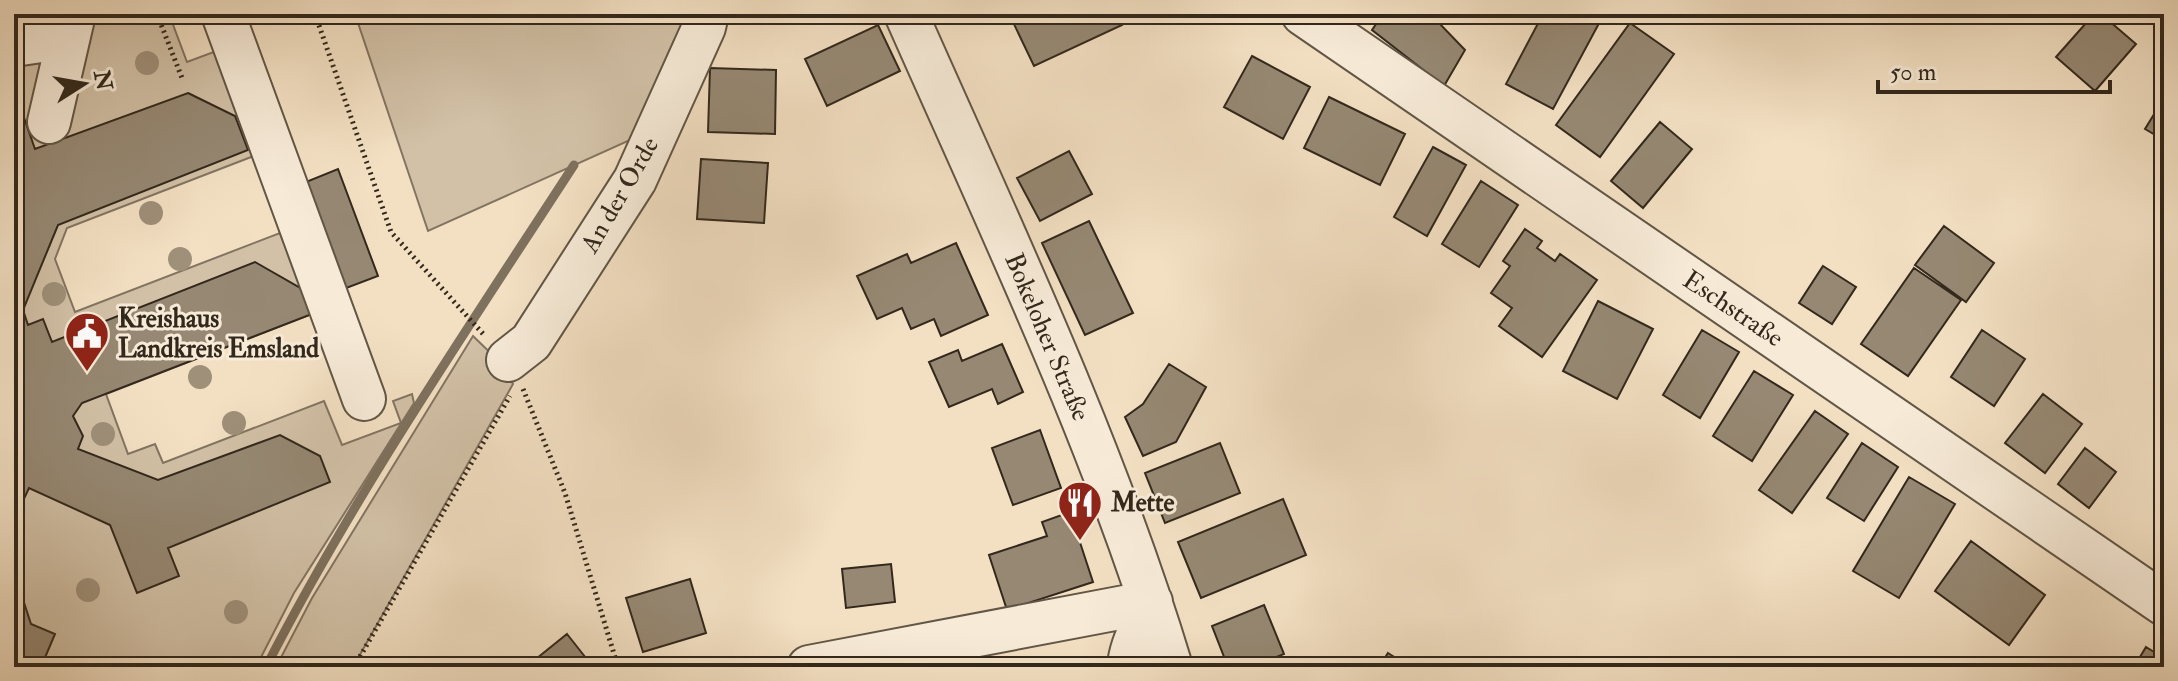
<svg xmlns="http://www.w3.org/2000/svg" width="2178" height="681" font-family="'IM FELL Double Pica',serif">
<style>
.green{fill:#d2c1a7;stroke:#827462;stroke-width:2}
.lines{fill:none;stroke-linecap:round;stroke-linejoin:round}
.stream{stroke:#7e715e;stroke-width:9}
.building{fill:#968873;stroke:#32281c;stroke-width:2}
.minor-casing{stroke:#625646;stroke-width:46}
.path{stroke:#32281c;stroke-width:5;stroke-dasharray:2 4;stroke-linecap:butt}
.minor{stroke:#f7ebd8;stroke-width:42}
.tree{fill:#9f907a}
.labels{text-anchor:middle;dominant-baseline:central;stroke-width:6;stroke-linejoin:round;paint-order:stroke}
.street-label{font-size:26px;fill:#32281c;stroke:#f7ebd8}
.poi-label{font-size:26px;font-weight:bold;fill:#32281c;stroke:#f7ebd8;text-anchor:start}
</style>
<rect width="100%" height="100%" fill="#f3e0c3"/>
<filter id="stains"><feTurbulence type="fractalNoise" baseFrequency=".0025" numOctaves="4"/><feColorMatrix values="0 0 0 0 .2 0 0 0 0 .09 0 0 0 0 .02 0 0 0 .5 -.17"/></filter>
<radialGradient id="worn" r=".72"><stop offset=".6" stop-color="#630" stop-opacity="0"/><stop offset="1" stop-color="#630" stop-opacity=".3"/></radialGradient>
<path class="green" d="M14,14H169L187,62L219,50L259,154L67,228L55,259L75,312L280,233L312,314L106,394L128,454L155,444L163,463L324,401L342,445L401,423L393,401L412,394L414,403L294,593L256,667H14Z
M355,14H697L639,136L428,231Z
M473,336L503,365L513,384L353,667H276L312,598Z"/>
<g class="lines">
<path class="stream" d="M266,667C356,492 467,330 574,165"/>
</g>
<path class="building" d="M1024,14H1117L1122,25L1034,66L1012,20Z
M1383,14H1442L1437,21L1465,50L1444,86L1372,30Z
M1543,14H1604L1553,109L1506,84Z
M2094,14H2101L2136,44L2095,91L2056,57Z
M1630,23L1674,54L1600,157L1556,125Z
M878,25L900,71L827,106L805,59Z
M1252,56L1310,87L1283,139L1224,107Z
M710,68L776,70L775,134L708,132Z
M188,93L235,116L248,150L58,225L23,310L28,325L43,319L52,342L255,262L302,289L312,314L82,403L73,416L83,436L78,449L158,480L280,435L320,456L330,482L168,548L179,576L137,593L110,525L29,488L14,520V109L22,112L35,149Z
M1329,97L1405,134L1380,185L1304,148Z
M2164,98V140L2145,129Z
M1660,122L1692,149L1643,208L1611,181Z
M1433,147L1466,165L1427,236L1394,217Z
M1069,151L1092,194L1040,221L1017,178Z
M701,159L768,163L764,223L697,219Z
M338,169L378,276L341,290L301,184Z
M1481,181L1518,205L1479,267L1442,244Z
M1089,221L1133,313L1085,335L1042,243Z
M1944,226L1994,263L1966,302L1915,265Z
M1525,229L1542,241L1537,248L1555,261L1560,254L1597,280L1542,357L1499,326L1512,308L1491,293L1510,266L1503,261Z
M956,243L988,315L941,336L934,319L911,329L902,308L877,319L857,276L907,254L911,263Z
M1823,266L1856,287L1832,324L1799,303Z
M1914,268L1961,300L1908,376L1861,344Z
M1598,301L1653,329L1617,399L1563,371Z
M1702,330L1739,352L1700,418L1663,395Z
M1982,330L2025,359L1994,406L1951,377Z
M1002,344L1023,392L998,404L992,389L949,407L929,362L958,350L962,361Z
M1169,364L1206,387L1176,442L1143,456L1125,417L1143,404Z
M1754,371L1793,395L1752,461L1713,436Z
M2043,394L2082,424L2045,473L2005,443Z
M1815,411L1848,434L1792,513L1759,490Z
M1040,430L1061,488L1013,505L992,448Z
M1220,443L1240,493L1165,523L1145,473Z
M1862,443L1898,467L1864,521L1827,498Z
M2085,448L2116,472L2089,508L2058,484Z
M1909,477L1955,504L1899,598L1853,571Z
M1283,499L1306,555L1201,598L1178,542Z
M1070,512L1093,582L1007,610L989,555L1047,536L1042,522Z
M1971,541L2045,595L2009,645L1935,591Z
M891,564L895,602L846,608L842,569Z
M14,572L31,624L55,634L41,667H14Z
M690,579L706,633L643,652L626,598Z
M1264,605L1284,654L1252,667H1228L1212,626Z
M567,634L593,667H526Z
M2146,647L2164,658V667H2134Z
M1388,653L1410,667H1379Z"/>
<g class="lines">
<g class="minor-casing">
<path id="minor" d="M223,14L364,399
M906,14C1001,229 1103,442 1171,667
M1303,14L2164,604
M14,45L68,37
M49,122L74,14
M508,360L531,342L635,180L704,27L707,14
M809,667L1151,602
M1129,667C1130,645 1144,624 1151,602"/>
</g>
<path class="path" d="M157,14L182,78
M315,14L391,232L485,336
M523,389L565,493L618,667
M354,667L510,396"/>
<use href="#minor" class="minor"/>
</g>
<g class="tree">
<circle cx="147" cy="63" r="12"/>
<circle cx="151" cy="213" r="12"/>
<circle cx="180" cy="259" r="12"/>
<circle cx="54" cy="294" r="12"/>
<circle cx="200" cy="377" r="12"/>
<circle cx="234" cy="423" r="12"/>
<circle cx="103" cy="434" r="12"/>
<circle cx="88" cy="590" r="12"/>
<circle cx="236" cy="612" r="12"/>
</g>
<defs>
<g id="civic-pin" transform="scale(2.3)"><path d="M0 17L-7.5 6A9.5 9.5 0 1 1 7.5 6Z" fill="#8f2418" stroke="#f7ebd8"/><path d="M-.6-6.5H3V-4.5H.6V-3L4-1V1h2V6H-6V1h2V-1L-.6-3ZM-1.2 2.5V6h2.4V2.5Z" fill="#fff"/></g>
<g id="restaurant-pin" transform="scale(2.3)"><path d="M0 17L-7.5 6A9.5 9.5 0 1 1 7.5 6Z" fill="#8f2418" stroke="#f7ebd8"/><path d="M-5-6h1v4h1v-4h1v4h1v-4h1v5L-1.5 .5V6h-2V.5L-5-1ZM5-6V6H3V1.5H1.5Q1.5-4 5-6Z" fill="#fff"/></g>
</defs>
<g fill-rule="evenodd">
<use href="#civic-pin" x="87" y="334"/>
<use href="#restaurant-pin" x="1080" y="503"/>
</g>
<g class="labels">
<g class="street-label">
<text transform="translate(620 195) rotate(-60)">An der Orde</text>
<text transform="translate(1733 309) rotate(34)">Eschstraße</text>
<text transform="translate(1047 337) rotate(67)">Bokeloher Straße</text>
</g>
<g class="poi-label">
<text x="118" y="319">Kreishaus<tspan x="118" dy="30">Landkreis Emsland</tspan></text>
<text x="1111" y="503">Mette</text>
</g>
</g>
<rect width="2178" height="681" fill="none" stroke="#f3e0c3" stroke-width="48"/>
<rect x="16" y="16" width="2146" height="649" fill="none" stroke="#32281c" stroke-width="4"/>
<rect x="24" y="24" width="2130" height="633" fill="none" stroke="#32281c" stroke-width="2"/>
<g transform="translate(84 84) rotate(79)" stroke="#f7ebd8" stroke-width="6" paint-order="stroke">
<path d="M0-6L14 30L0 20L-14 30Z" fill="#32281c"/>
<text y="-12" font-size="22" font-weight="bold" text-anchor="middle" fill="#32281c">N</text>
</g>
<path d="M1878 80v12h232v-12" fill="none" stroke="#32281c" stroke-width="4"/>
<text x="1890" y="80" font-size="24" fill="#32281c" stroke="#f7ebd8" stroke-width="6" paint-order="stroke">50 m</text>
<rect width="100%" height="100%" filter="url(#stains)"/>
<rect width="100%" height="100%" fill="url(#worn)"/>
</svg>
